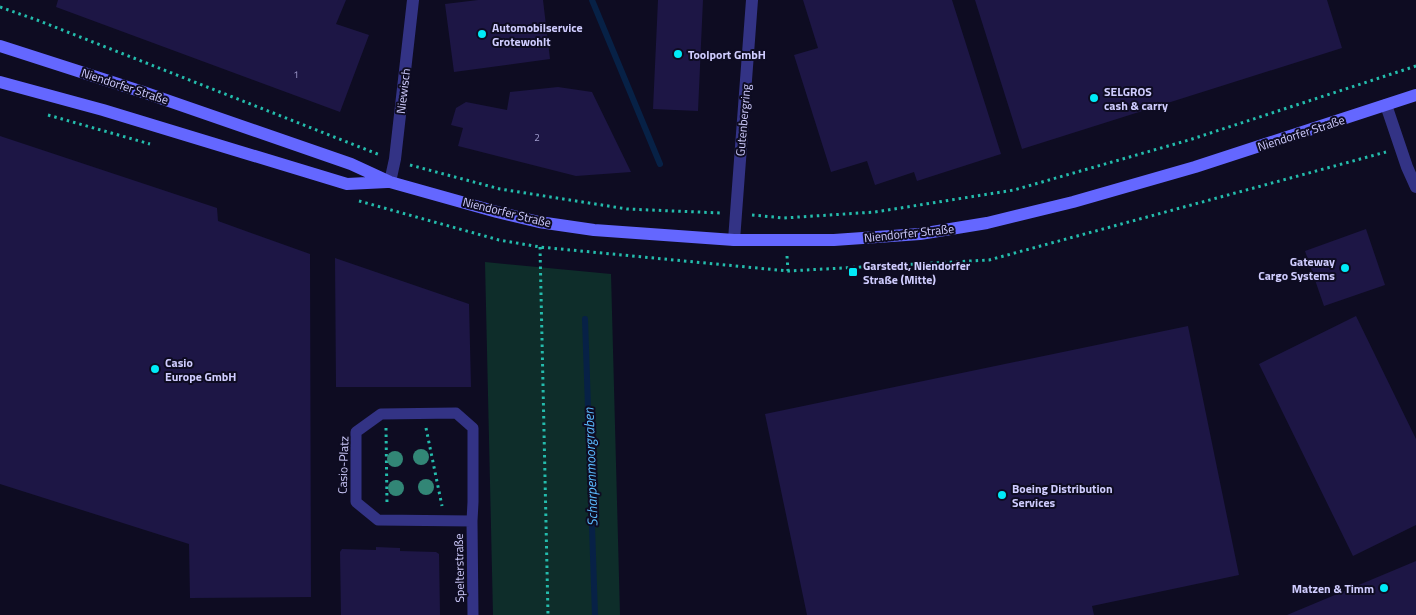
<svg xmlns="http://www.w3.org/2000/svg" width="1416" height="615" font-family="'Titillium Web',sans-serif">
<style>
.green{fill:#0e2d2a}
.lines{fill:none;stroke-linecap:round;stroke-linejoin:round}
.stream{stroke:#072146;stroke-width:6}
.building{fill:#1d1645}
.path{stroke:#24bcac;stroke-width:3;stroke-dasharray:2.5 4;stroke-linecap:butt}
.service{stroke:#333385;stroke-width:11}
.minor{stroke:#333385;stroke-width:12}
.secondary{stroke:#6467ff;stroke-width:12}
.tree{fill:#328676}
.poi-dot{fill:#00ebf8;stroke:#0e0c22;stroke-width:2}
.labels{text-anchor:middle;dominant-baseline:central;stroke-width:4;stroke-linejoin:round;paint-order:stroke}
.number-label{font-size:10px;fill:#a39fd0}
.poi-label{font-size:12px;font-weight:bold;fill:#d0cdff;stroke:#0e0c22;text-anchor:start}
.street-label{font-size:12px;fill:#d0cdff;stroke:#0e0c22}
.water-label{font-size:14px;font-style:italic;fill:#5bbbff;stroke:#0e0c22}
</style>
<rect width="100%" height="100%" fill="#0e0c22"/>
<path class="green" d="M485,262L611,274L620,615H493Z"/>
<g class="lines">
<path class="stream" d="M592,0L660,164
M585,319L595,615"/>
</g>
<path class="building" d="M58,0H346L336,24L369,35L340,112L56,7Z
M478,0H543L550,59L454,72L445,4Z
M658,0H703L698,111L653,109Z
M803,0H952L1001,154L917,181L914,172L875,185L867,161L831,172L794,55L818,48Z
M975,0H1327L1342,48L1022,149Z
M558,87L592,92L631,172L576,176L458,146L463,128L451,125L456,108L466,102L507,110L510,92Z
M0,136L217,208L218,221L310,254L311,597L190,598L189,544L0,484Z
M1366,229L1385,285L1324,306L1305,251Z
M335,258L469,304L471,387H336Z
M1356,316L1416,439V525L1353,556L1259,364Z
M1188,326L1239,575L1092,606L1094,615H807L765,414Z
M376,547L400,548V551L436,552L439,554L440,615H341L340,552L342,549L376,550Z
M1416,561V615H1287Z"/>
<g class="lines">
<path class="path" d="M0,7L37,20L380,155
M48,115L150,144
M410,165L500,189L627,209L721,213
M359,201L499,240L540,247L788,271L989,260L1386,152
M752,215L784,218L875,212L1014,190L1189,140L1416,66
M540,247L548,615
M787,256L788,271
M386,428L387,505
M426,428L442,506"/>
<path class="service" d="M456,413L473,428V502L472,521L378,520L356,502V432L381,414Z
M472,521L473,615"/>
<path class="minor" d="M1386,105L1407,167L1416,187
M390,182L395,159L413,0
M734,240L752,0"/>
<path class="secondary" d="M0,46L143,92L351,164L390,182L497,212L539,222L594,230L734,240H834L920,234L987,223L1073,202L1195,167L1416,95
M0,82L103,110L347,184L387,182"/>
</g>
<g class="tree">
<circle cx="421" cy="457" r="8"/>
<circle cx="395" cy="459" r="8"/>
<circle cx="426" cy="487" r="8"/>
<circle cx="396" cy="488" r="8"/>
</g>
<g class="poi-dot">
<circle cx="482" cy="34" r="5"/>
<circle cx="678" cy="54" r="5"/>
<circle cx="1094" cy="98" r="5"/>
<circle cx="1345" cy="268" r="5"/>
<rect x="848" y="267" width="10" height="10" rx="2.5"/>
<circle cx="155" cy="369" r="5"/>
<circle cx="1002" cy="495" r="5"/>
<circle cx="1384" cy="588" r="5"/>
</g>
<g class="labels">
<g class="number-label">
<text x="296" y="74">1</text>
<text x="537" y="137">2</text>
</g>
<g class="poi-label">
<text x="492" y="27">Automobilservice<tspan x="492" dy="14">Grotewohlt</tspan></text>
<text x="688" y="54">Toolport GmbH</text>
<text x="1104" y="91">SELGROS<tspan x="1104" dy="14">cash &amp; carry</tspan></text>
<text x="1335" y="261" text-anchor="end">Gateway<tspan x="1335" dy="14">Cargo Systems</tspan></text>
<text x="863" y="265">Garstedt, Niendorfer<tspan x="863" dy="14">Straße (Mitte)</tspan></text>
<text x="165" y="362">Casio<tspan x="165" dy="14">Europe GmbH</tspan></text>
<text x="1012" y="488">Boeing Distribution<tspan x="1012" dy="14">Services</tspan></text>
<text x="1374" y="588" text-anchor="end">Matzen &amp; Timm</text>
</g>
<g class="street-label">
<text transform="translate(125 86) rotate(18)">Niendorfer Straße</text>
<text transform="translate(403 91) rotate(-83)">Niewisch</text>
<text transform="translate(743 120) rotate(-85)">Gutenbergring</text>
<text transform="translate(1301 133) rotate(-18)">Niendorfer Straße</text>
<text transform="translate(507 212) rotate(14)">Niendorfer Straße</text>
<text transform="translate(909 233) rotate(-6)">Niendorfer Straße</text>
<text transform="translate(343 465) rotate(-88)">Casio-Platz</text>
<text transform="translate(459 568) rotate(-91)">Spelterstraße</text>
</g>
<g class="water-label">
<text transform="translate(590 467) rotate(-92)">Scharpenmoorgraben</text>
</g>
</g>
</svg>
